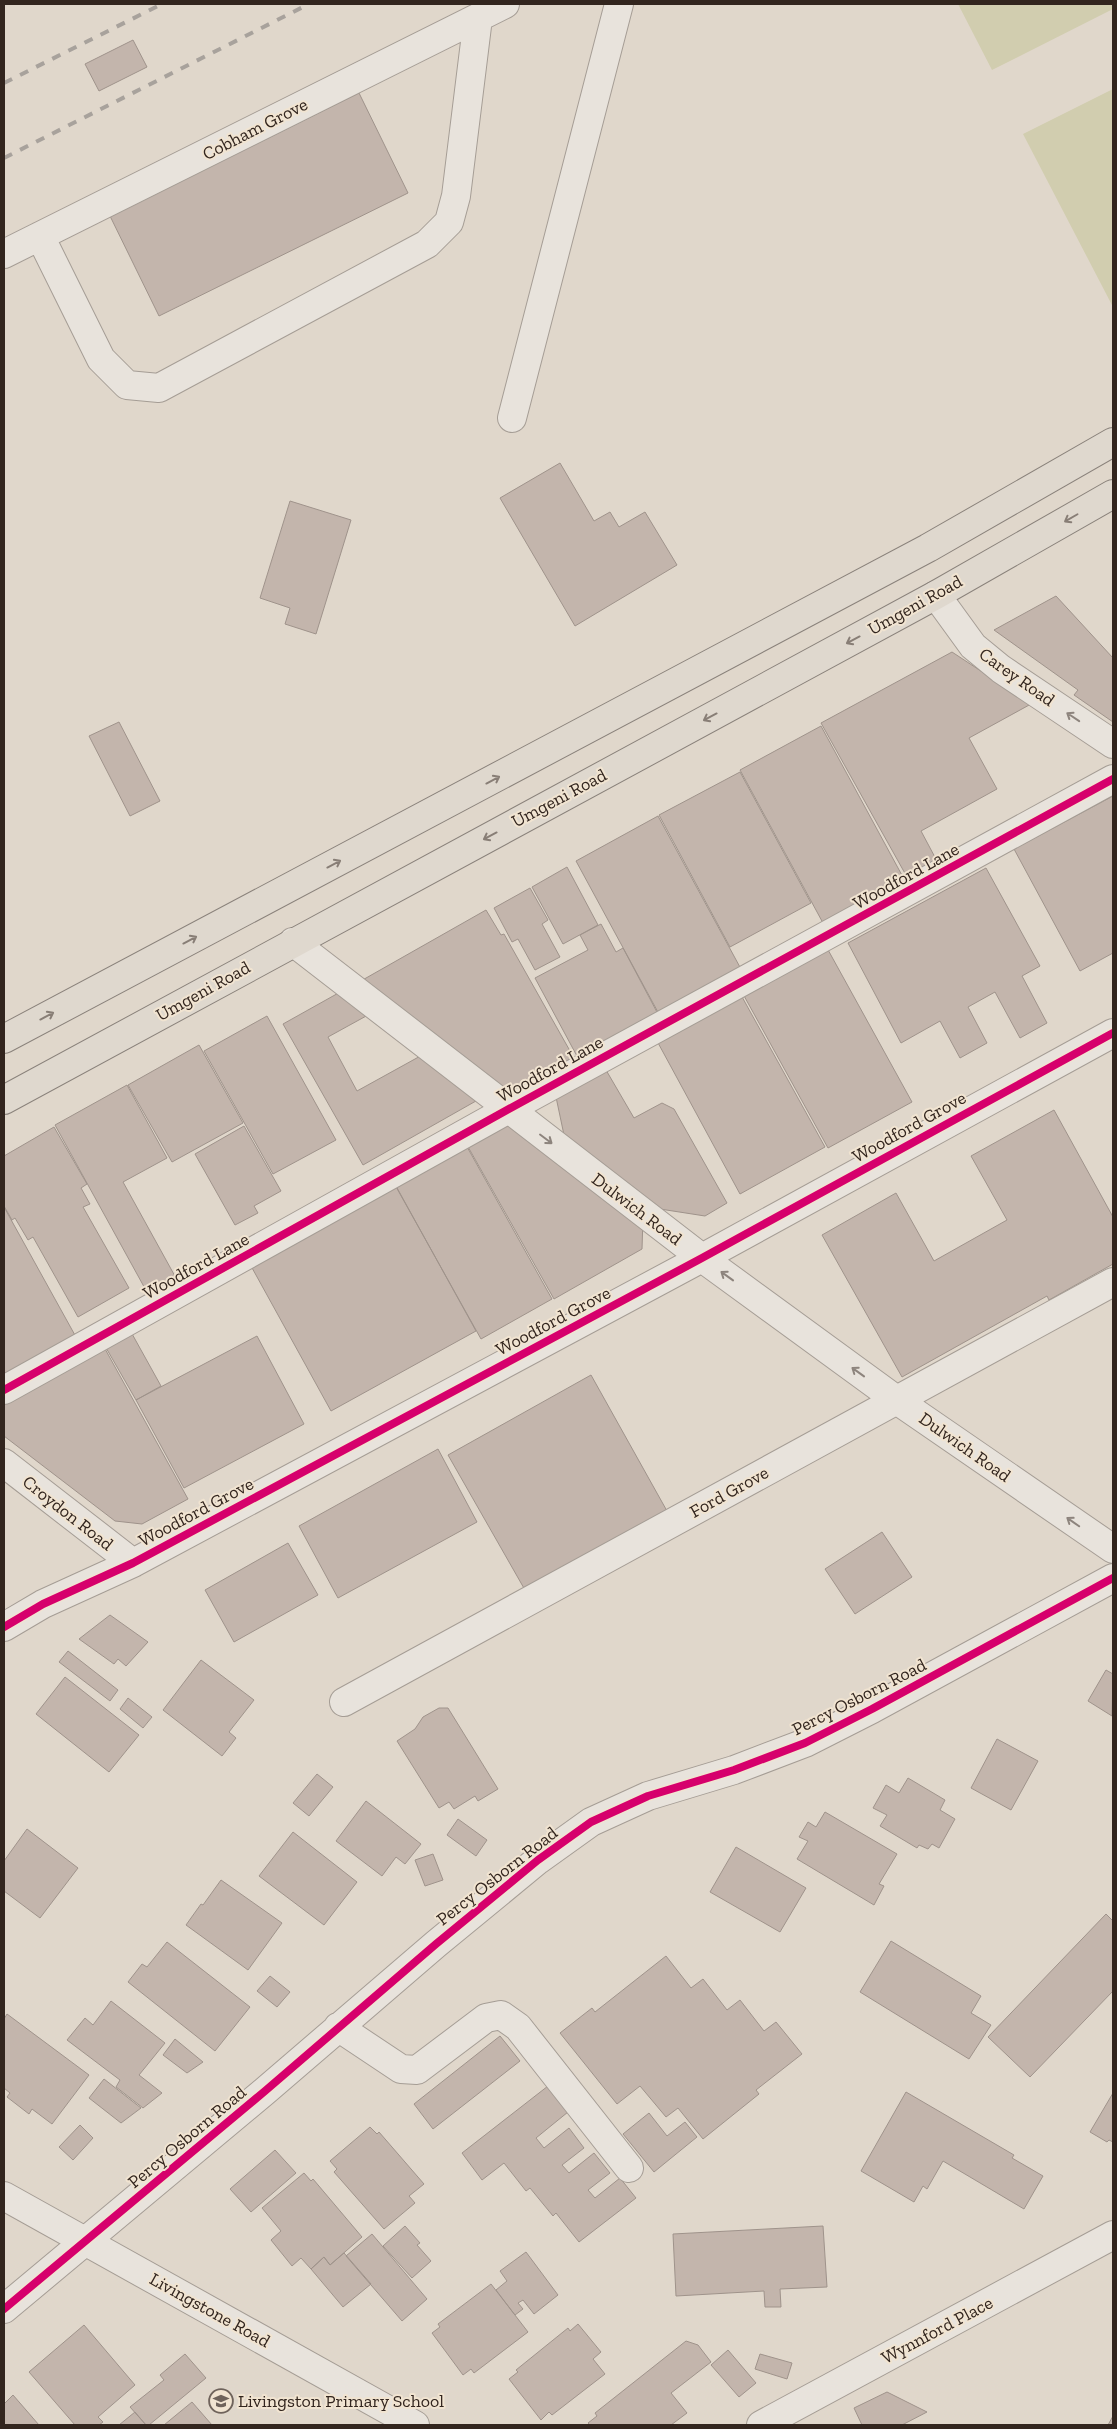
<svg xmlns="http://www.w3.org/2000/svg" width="1117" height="2429" font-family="'Zilla Slab',serif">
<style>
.green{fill:#d1cdaf}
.building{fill:#c3b5ac;stroke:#9f938b}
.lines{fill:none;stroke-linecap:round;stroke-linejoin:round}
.minor-casing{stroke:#a59d95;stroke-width:30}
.major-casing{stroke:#8a827b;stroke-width:30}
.minor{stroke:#e8e3dc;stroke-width:28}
.major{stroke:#dfd8ce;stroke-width:28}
.rail{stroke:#a8a29c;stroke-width:4;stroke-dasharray:9 9;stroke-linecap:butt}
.cycleway-casing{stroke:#f1e4d1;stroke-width:11}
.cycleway{stroke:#d6006c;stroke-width:8}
.oneway{stroke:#887e76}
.oneway2{stroke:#8d847d}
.labels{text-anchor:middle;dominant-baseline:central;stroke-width:4;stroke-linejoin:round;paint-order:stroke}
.street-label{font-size:18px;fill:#32251e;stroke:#f1e4d1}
.poi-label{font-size:18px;fill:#32251e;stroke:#f1e4d1;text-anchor:start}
</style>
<rect width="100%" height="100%" fill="#e0d7cb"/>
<path class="green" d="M958,4H1113V9L992,70Z
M1113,89V307L1023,134Z"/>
<path class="building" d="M133,40L147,67L99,91L85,64Z
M359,93L408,193L159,316L110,216Z
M560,463L594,521L610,512L619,527L645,512L677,565L575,626L500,498Z
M290,501L351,520L316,634L285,624L290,608L260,598Z
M1056,596L1113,658V722L1074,695L1078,690L994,630Z
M952,652L1031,704L969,738L997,789L921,831L937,861L907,877L821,723Z
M119,722L160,801L130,816L89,736Z
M821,726L904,879L823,923L740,770Z
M740,772L811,903L730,947L659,815Z
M1113,796V953L1080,971L1014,849Z
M658,816L741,969L659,1014L576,861Z
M567,867L598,925L563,944L532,887Z
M986,868L1040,966L1022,976L1047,1023L1020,1038L995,992L968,1007L987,1043L960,1058L940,1021L901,1043L848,943Z
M530,888L548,920L542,924L560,957L535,970L518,939L512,942L494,908Z
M486,910L501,935L504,934L574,1058L509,1095L359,982Z
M601,924L616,952L623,948L658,1014L578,1058L535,978L588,950L580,935Z
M827,948L912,1102L828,1148L743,994Z
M342,991L368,1015L328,1037L357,1091L424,1054L483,1097L363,1165L283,1024Z
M741,995L825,1147L740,1194L657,1041Z
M267,1016L336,1140L273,1174L204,1051Z
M199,1045L243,1123L172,1162L128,1085Z
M606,1070L634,1118L662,1103L674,1109L727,1203L705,1216L660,1209L564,1135L556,1097Z
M127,1085L167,1158L123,1182L176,1278L148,1294L55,1125Z
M1054,1110L1113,1217V1264L1049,1300L1047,1296L902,1377L822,1235L896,1193L934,1261L1007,1220L971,1156Z
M512,1119L643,1217L642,1249L554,1299L467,1145Z
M244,1126L281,1191L254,1206L258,1213L235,1225L195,1154Z
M54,1127L87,1184L81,1188L90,1204L83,1207L129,1288L78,1317L33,1237L28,1240L15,1218L12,1220L4,1206V1156Z
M466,1145L552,1299L481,1339L395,1185Z
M396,1186L476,1331L331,1411L251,1266Z
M4,1207L76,1337L4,1377Z
M131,1332L161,1386L136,1400L105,1346Z
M257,1336L304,1424L184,1488L136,1400Z
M104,1347L188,1499L142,1524L115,1521L4,1436V1402Z
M591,1375L667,1511L525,1590L448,1455Z
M438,1449L477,1522L338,1598L299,1526Z
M882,1532L912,1577L855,1614L825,1569Z
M288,1543L318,1595L234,1642L205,1590Z
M110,1615L148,1642L126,1666L118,1659L114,1664L79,1639Z
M68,1651L118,1690L110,1701L59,1662Z
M201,1660L254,1700L229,1732L236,1738L222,1756L163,1710Z
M1106,1670L1113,1674L1112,1716L1088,1701Z
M65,1677L139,1735L109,1772L36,1714Z
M128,1698L152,1717L143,1728L120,1709Z
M439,1708H448L498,1789L478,1801L475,1796L454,1809L449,1802L439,1808L397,1741L415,1729L423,1717Z
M997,1739L1038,1761L1011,1810L971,1788Z
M317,1774L333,1787L309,1816L293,1803Z
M908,1778L945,1800L940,1810L955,1819L939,1848L932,1844L928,1849L919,1845L917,1848L880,1826L887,1815L873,1808L886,1785L899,1793Z
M366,1801L421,1844L405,1864L396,1857L382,1876L336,1841Z
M825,1812L897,1854L879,1884L884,1886L874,1905L797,1859L808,1841L799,1837L808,1822L816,1827Z
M458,1819L487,1840L476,1856L447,1835Z
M27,1829L78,1868L40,1918L4,1891V1861Z
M293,1832L357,1882L324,1925L259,1876Z
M736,1847L806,1888L780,1932L710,1892Z
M433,1854L443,1880L425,1886L415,1860Z
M221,1880L282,1923L248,1970L186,1925L201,1904L203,1905Z
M1106,1914L1113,1921V1991L1030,2077L988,2037Z
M891,1941L981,1996L971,2013L991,2025L969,2059L860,1992Z
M167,1942L250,2007L215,2051L128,1982L142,1964L147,1967Z
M666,1956L691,1988L703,1979L727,2010L740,2000L764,2031L776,2022L802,2054L756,2090L759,2094L703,2139L678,2108L666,2117L640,2086L617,2104L560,2033L592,2008L595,2012Z
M270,1976L290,1992L277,2007L257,1991Z
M111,2001L165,2043L139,2075L162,2093L143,2108L116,2087L120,2080L67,2040L85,2018L93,2025Z
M7,2014L89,2075L52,2124L32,2109L29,2114L7,2097L10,2093L4,2088V2019Z
M500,2036L520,2061L433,2129L414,2104Z
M175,2039L203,2062L187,2073L163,2055Z
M104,2079L141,2108L121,2123L89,2098Z
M548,2086L568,2112L536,2138L544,2148L569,2128L584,2148L562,2165L569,2173L594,2153L610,2173L588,2190L595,2198L620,2178L636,2198L579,2242L556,2213L553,2216L530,2188L526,2191L504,2163L482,2180L462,2153Z
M906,2092L1014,2155L1012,2158L1043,2176L1024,2209L943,2161L927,2189L923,2186L914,2202L861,2171Z
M1113,2093V2142L1109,2140L1107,2142L1090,2132Z
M649,2113L667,2136L685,2122L697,2137L654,2172L623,2134Z
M80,2125L93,2138L73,2160L59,2147Z
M370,2127L377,2134L379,2132L424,2184L409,2196L415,2203L384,2229L334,2172L337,2169L330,2161Z
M275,2150L296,2173L251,2212L230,2189Z
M304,2173L311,2181L313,2179L362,2237L330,2265L324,2257L311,2269L301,2258L292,2266L271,2240L281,2231L262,2208Z
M405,2226L420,2243L417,2245L431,2261L412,2278L383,2246Z
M823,2226L827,2287L780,2289L781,2307H765L764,2291L676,2296L673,2234Z
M372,2234L427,2299L402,2321L346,2256Z
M526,2252L558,2295L534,2314L523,2300L518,2303L523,2309L515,2315L496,2290L507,2281L500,2271Z
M344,2253L371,2284L343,2307L311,2269L324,2257L330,2265Z
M491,2284L528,2332L474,2373L471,2369L463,2375L432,2333L440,2327L438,2324Z
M578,2324L601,2352L593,2359L605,2374L552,2415L549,2412L541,2420L509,2379L518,2372L516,2370L568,2328L570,2331Z
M84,2325L135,2385L98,2417L103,2422L99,2425H75L29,2372Z
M686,2341L698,2345L711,2362L671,2393L687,2413L671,2425H590L588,2423L597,2416L595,2413Z
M728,2350L756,2383L739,2397L711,2365Z
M185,2354L206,2378L149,2425H146L130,2407L164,2380L160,2375Z
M760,2354L792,2363L787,2379L755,2369Z
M887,2392L927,2412L902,2425H862L854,2408Z
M13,2395L39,2425H4V2404Z
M192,2402L212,2425H164Z
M135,2412L146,2425H119Z
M1113,2416V2425H1108Z"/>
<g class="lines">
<g class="minor-casing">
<path id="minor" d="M40,236L101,359L127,385L159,388L427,244L449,222L456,196L478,18
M4,254L505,4
M512,418L619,4
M936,595L973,646L1001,669L1113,744
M293,942L702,1258L898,1401L1113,1549
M4,1390L507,1110L1113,779
M4,1463L133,1563
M4,1627L43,1604L133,1563L702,1258L1113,1033
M344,1702L1113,1282
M338,2027L401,2069L417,2070L486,2018L501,2015L518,2027L629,2168
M4,2196L415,2425
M4,2309L265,2091L436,1944L538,1860L591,1822L648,1796L734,1770L805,1743L872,1709L1113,1578
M761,2425L1113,2235"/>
</g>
<g class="major-casing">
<path id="major" d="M4,1039L928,548L1113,442
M4,1100L936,595L1113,494"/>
</g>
<use href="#minor" class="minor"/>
<use href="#major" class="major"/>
<path class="rail" d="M4,83L162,4
M4,158L309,4"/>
<g class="cycleway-casing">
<path id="cycleway" d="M4,1390L507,1110L1113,779
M4,1627L43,1604L133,1563L702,1258L1113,1033
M4,2309L265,2091L436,1944L538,1860L591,1822L648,1796L734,1770L805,1743L872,1709L1113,1578"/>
</g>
<use href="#cycleway" class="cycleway"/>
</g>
<defs><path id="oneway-shaft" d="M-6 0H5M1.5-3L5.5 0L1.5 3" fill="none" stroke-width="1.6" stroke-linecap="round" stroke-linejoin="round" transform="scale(1.25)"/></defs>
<g class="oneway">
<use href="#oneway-shaft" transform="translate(1071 518) rotate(150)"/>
<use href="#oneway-shaft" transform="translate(853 640) rotate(152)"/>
<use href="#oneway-shaft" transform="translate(710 717) rotate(152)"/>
<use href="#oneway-shaft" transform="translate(493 780) rotate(-28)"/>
<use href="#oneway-shaft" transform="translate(490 836) rotate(152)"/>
<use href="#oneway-shaft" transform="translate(334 864) rotate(-28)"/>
<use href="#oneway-shaft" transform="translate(190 940) rotate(-28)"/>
<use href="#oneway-shaft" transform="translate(47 1016) rotate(-28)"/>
</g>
<g class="oneway2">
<use href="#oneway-shaft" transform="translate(1073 717) rotate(-146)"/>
<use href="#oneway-shaft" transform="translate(546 1139) rotate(37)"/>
<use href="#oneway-shaft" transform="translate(727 1276) rotate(-144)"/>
<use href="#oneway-shaft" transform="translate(858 1372) rotate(-144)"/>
<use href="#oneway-shaft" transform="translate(1073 1522) rotate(-145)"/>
</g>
<defs>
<g id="school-ring" transform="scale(1.25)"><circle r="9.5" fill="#f1e4d1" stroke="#6f635b" stroke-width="1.5"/><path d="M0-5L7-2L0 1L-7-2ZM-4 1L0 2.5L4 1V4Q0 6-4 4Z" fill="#6f635b"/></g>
</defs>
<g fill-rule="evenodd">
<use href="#school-ring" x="221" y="2401"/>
</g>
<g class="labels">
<g class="street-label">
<text transform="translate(255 129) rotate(-27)">Cobham Grove</text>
<text transform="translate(915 605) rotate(-29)">Umgeni Road</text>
<text transform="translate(1017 677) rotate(35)">Carey Road</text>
<text transform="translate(559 798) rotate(-28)">Umgeni Road</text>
<text transform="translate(906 876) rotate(-29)">Woodford Lane</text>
<text transform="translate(203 991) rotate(-29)">Umgeni Road</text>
<text transform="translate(550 1069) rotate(-29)">Woodford Lane</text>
<text transform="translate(909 1127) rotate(-29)">Woodford Grove</text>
<text transform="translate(637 1209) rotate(37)">Dulwich Road</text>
<text transform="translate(196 1266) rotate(-29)">Woodford Lane</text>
<text transform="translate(553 1321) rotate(-28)">Woodford Grove</text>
<text transform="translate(965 1447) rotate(35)">Dulwich Road</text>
<text transform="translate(729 1492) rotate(-29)">Ford Grove</text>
<text transform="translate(196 1512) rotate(-28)">Woodford Grove</text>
<text transform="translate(68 1513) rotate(38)">Croydon Road</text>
<text transform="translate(859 1697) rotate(-27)">Percy Osborn Road</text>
<text transform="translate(497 1876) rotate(-38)">Percy Osborn Road</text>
<text transform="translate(187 2137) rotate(-40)">Percy Osborn Road</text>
<text transform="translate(210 2310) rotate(29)">Livingstone Road</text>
<text transform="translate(937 2330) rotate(-28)">Wynnford Place</text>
</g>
<g class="poi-label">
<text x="238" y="2401">Livingston Primary School</text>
</g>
</g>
<rect width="1117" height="2429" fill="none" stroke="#32251e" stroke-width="10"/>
</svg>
